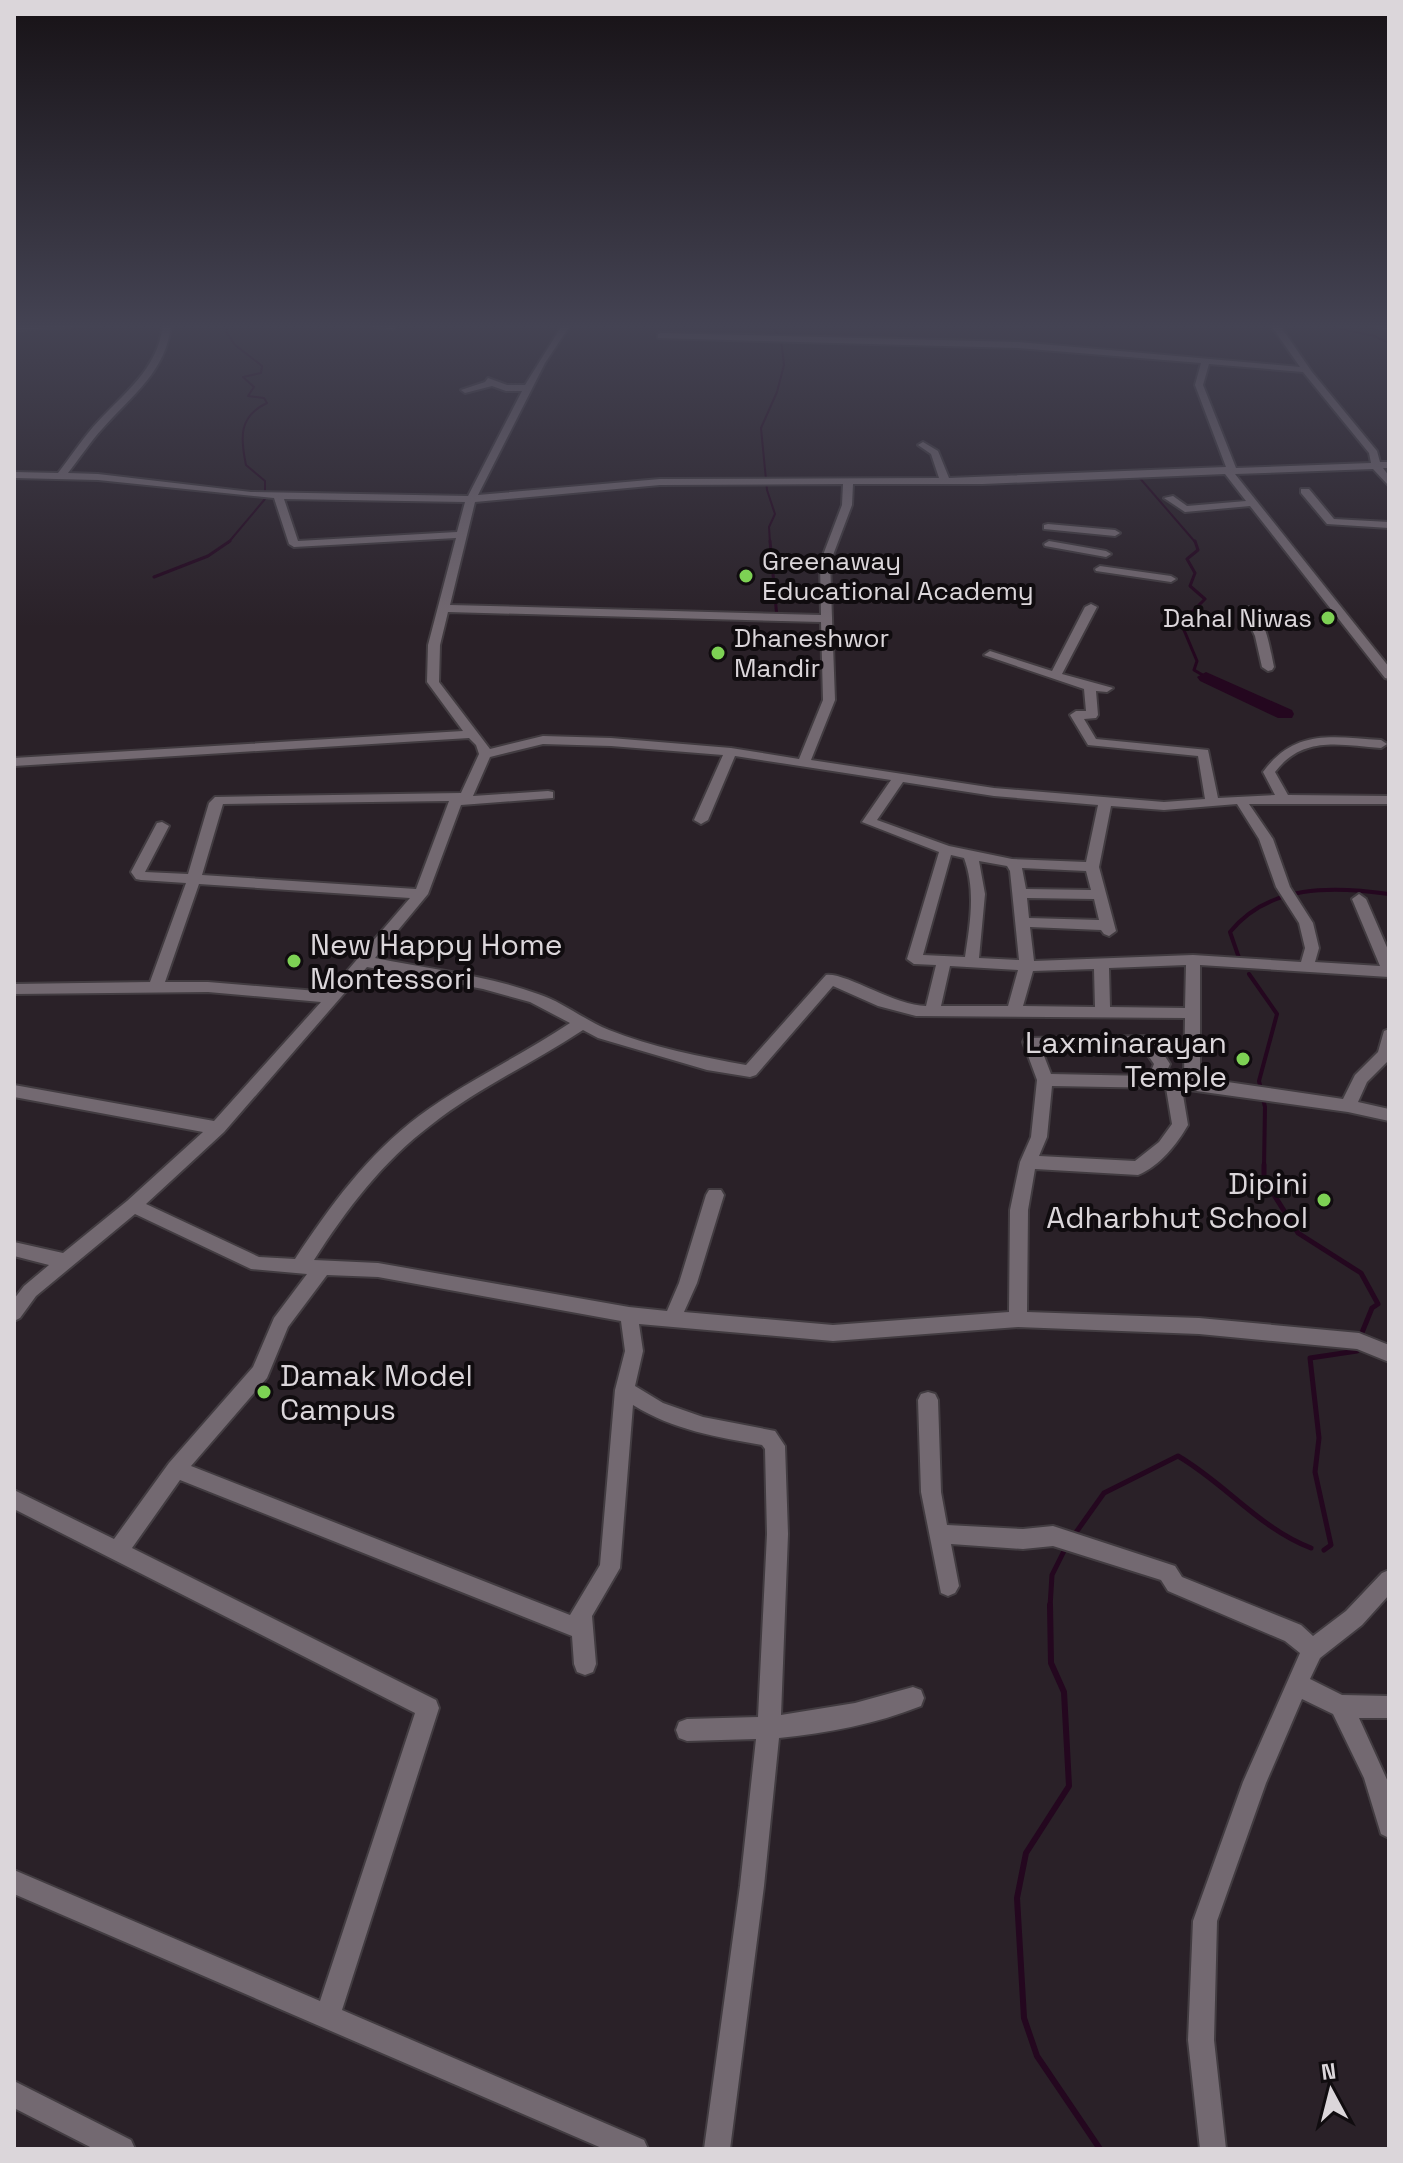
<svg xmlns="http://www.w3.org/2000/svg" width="1403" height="2163" font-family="'Space Grotesk',sans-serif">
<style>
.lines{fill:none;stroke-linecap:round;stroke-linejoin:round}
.stream-far4{stroke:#24071f;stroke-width:2}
.stream-far3{stroke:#24071f;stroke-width:3}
.stream-far2{stroke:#24071f;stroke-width:4}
.stream-far1{stroke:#24071f;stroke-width:5}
.stream{stroke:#24071f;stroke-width:6}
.river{fill:#24071f;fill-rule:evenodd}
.street-casing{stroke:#423c41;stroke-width:4}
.secondary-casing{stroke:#423c41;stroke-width:4}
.street{fill:#736971;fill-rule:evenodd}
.secondary{fill:#736971;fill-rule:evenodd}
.poi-dot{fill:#7dd154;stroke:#100c0f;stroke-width:3}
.labels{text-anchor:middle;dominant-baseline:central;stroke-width:8;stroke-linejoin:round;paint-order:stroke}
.far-poi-label{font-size:26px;fill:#dbd6da;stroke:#100c0f;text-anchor:start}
.poi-label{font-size:30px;fill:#dbd6da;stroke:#100c0f;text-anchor:start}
</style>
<rect width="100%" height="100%" fill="#2a2128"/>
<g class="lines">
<path class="stream-far4" d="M1319,324L1374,336L1389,343
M1138,476L1196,543
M228,543L265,499V481L246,465C240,437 239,416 267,403L264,398L248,396L254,387L243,377L261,373L262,366L235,345L226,332L231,324
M770,543L769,527L775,514L767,490L761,428L777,392L784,365L781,339L774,329L776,324"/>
<path class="stream-far3" d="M770,541L777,618
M1195,541L1198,550L1187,559L1195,573L1190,586L1205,599L1181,623L1197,661L1194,670L1206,677
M154,577L208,556L230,541"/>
<path class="stream-far2" d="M1239,958L1230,932C1269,884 1333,886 1389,894
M1249,974L1277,1014L1259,1081L1265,1107L1264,1167"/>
<path class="stream-far1" d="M1264,1165V1179L1298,1233L1361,1273L1378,1304L1372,1308L1361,1335
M1072,1538L1104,1493L1178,1456C1226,1484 1259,1528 1311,1548
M1324,1550L1331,1545L1315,1472L1319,1438L1310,1358L1357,1351
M1050,1607L1052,1575L1067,1545"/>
<path class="stream" d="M1050,1605L1051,1663L1064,1692L1069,1786L1026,1853L1017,1898L1024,2018L1037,2056L1100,2149"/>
<path class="river" d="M1206,672L1292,710L1294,714L1292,718H1278L1200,681L1197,677Z"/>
<g class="street-casing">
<path id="street" d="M14,324H118L14,330Z
M163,324H171C167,371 132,395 103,428C90,442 80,458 68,473L98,474L251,492L468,496L522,391H506L492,386L465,393L461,390L485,382L488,378L507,385H525L563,324H571L545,363L478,495L660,479L939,478L931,454L918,445L923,442L938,451L949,478L1226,467L1195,385L1201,363L1018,348L658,338V334L661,333L1018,342L1300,367L1270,324H1279L1312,372L1377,451L1380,462H1389V468H1383L1389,476V486L1373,469L1235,474L1389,667V679L1385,678L1250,506L1185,512L1164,498L1173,496L1187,506L1246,501L1225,474L983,484H853L852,505L830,563L835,700L811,760L994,788L1164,802L1205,799L1198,756L1088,745L1070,715L1076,711H1086L1084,689L984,655L990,651L1052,671L1085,607L1091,604L1097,607L1062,674L1113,688L1107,692L1096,691L1098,715L1096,718L1084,719L1096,739L1208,750L1218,798L1275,795L1263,772C1295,728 1333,737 1381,740L1387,744L1381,748C1340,745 1303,735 1275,772L1288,795L1389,796V804H1249L1273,839L1290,887L1313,923L1319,948L1315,962L1380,966L1352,899L1359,894L1366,899L1389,952V977L1200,965V1078L1343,1099L1355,1075L1378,1052L1384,1031L1389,1029V1060L1367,1082L1358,1102L1389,1109V1121L1348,1112L1182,1089L1188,1125C1177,1144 1160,1166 1138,1175L1035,1169L1028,1210L1027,1312L1199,1318L1359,1333L1389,1345V1362L1357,1349L1199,1334L1018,1327L833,1341L639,1324L643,1351L635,1386L663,1403L703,1417L775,1431L785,1446L788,1534L781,1715L855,1703L913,1687L921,1690L924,1698L921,1706C876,1724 827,1733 779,1738L764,1886L730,2149H704L740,1886L756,1739L687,1741L679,1738L676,1730L679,1722L687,1719L758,1717L767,1534L765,1449L762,1445C717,1437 673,1430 633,1405L620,1568L592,1616L596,1664L593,1672L585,1675L577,1672L574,1664L572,1636L180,1480L132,1548L436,1700L439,1708L342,2010L644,2140L648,2149H604L14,1894V1870L320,2001L415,1713L14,1509V1490L114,1539L169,1463L253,1367L274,1318L307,1274L251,1269L135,1214L36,1296L20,1318L14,1321V1299L24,1286L49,1265L14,1256V1242L63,1253L127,1201L203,1132L14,1097V1085L214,1121L321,1002L208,992L14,994V984L150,982L186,883L141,880L136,879L131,872L157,823L162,822L169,826L145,872L188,874L209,803L215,797L461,793L479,754L476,745L469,738L14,766V758L463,731L427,682L428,645L456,538L294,547L289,544L274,498L98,480L14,478V472L58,473C70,458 80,442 93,427C122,394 158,371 163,324ZM1209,364L1303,372L1369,453L1371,463L1236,468L1203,385ZM843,484L842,505L820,563L821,615L450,605L475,502L660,485ZM284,499L465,502L457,532L298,541ZM448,612L821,622L823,700L799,759L731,748L611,738L543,736L490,749L439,682L440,645ZM543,744L611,746L723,755L694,820L701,824L708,820L735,756L891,780L862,822L939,852L907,959L914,964L936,965L926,1006C895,1006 845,972 826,975L746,1065C702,1057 651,1047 609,1030C584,1020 563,1002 538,994C486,975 429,969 375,958L428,894L461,805L553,798V792L548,791L473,796L490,757ZM903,782L994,796L1098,805L1086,862L1012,859L949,846L877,820ZM449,801L416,889L202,875L223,804ZM1237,804L1259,839L1276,887L1299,923L1305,948L1301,962L1193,955L1034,961L1030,927L1101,930L1104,934L1109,936L1116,931L1099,867L1111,806L1164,810ZM951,855L964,858C976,890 970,924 965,957L923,955ZM979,861L1007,866L1010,871L1019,960L979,958L985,894ZM1022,868L1086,871L1091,890L1026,889ZM199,884L410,898L329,992L208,982H165ZM1027,898L1094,899L1099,920L1029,918ZM1186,965L1185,1008L1110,1007L1109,968ZM950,966L1018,970L1008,1006H941ZM367,967L483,989L530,1002L570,1023C521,1056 466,1081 419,1116C368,1154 330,1206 295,1259L259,1257L146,1204L224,1132ZM1094,969L1095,1007L1023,1006L1033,971ZM833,986L878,1006L916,1016L1185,1018L1184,1077H1164L1170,1064L1153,1038L1147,1036L1025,1038L1023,1042L1037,1080L1031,1137L1020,1162L1010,1210L1009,1312L833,1325L684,1312L697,1283L724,1195L721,1190H709L706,1195L679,1283L667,1311L629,1307L378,1263L314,1260C346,1210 383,1161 431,1125C478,1088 533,1063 583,1030L598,1038L707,1070L750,1077L756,1075ZM1041,1048H1143L1154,1064L1149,1076L1051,1074ZM1052,1086L1166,1088L1172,1124L1159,1142L1135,1161L1039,1156L1047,1137ZM327,1275L378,1277L621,1321L625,1351L615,1390L600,1565L570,1615L191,1466L267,1378L288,1327Z
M350,324H395L396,326L392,329Z
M1301,489H1309L1334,519L1389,522V528L1327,524L1301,493Z
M1048,524L1115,530L1120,533L1115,536L1044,529V525Z
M1049,541L1106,551L1111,554L1106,557L1045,546L1044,544Z
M1100,566L1171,576L1176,579L1171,582L1096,571L1095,569Z
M1249,607C1266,616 1270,649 1274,667L1272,670L1268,671L1262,667L1255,636L1243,610Z
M928,1392L935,1394L938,1400L941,1492L947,1525L1023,1529L1053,1526L1175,1566L1182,1577L1301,1625L1313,1636L1346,1611L1382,1573L1389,1570V1595L1362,1625L1320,1658L1310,1679L1342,1695L1389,1696V1718H1359L1389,1784V1838L1381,1834L1364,1778L1333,1714L1302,1699L1266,1783L1217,1921L1214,2040L1226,2149H1200L1188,2040L1193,1921L1243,1782L1300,1653L1285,1641L1168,1591L1161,1580L1053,1546L1023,1549L951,1544L959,1586L955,1593L948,1596L941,1593L921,1492L918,1400L921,1394Z
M14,2081L131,2140L135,2149H94L14,2108Z"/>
</g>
<g class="secondary-casing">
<path id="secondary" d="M1372,324H1389V330L1373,326Z"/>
</g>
<use href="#street" class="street"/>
<use href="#secondary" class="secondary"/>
</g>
<linearGradient id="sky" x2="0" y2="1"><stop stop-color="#171216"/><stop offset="0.52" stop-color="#444353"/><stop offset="1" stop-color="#444353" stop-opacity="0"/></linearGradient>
<rect width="1403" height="627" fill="url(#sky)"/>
<g class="poi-dot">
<circle cx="746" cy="576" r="8"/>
<circle cx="1328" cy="618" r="8"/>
<circle cx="718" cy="653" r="8"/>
<circle cx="294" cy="961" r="8"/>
<circle cx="1243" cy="1059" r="8"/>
<circle cx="1324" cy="1200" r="8"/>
<circle cx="264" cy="1392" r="8"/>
</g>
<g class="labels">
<g class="far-poi-label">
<text x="762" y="561">Greenaway<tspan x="762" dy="30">Educational Academy</tspan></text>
<text x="1312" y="618" text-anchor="end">Dahal Niwas</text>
<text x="734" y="638">Dhaneshwor<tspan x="734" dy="30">Mandir</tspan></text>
</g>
<g class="poi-label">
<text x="310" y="944">New Happy Home<tspan x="310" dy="34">Montessori</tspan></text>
<text x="1227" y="1042" text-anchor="end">Laxminarayan<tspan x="1227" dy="34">Temple</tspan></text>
<text x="1308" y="1183" text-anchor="end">Dipini<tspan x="1308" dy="34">Adharbhut School</tspan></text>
<text x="280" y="1375">Damak Model<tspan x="280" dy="34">Campus</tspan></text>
</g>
</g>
<rect width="1403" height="2163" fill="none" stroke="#dbd6da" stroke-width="32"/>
<g transform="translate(1331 2091) rotate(353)" stroke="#100c0f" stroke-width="6" paint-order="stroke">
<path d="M0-6L14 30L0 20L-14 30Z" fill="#dbd6da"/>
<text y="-12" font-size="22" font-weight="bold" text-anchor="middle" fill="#dbd6da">N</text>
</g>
</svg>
